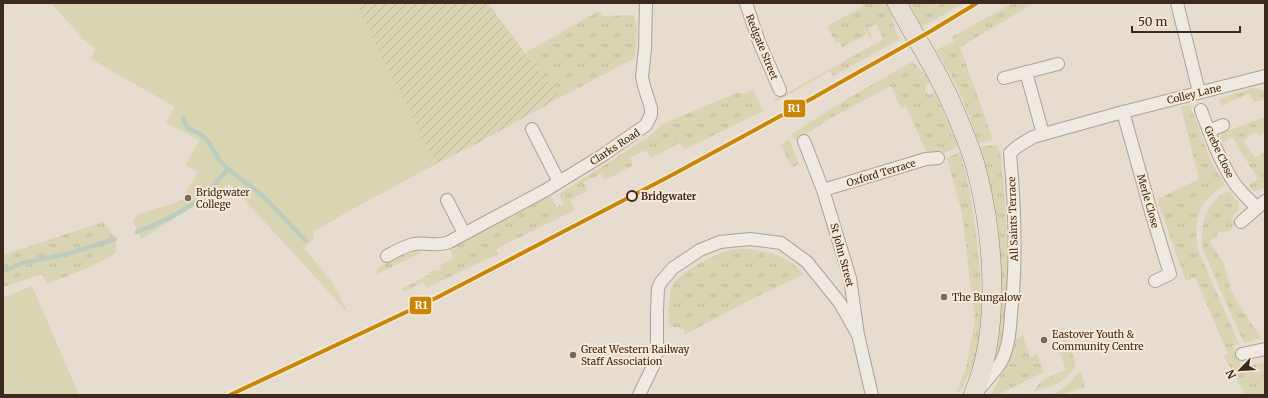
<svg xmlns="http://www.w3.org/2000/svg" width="1268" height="398" font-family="Merriweather,serif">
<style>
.grass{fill:url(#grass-tufts)}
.park{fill:#d9d4b2}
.garden{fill:url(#garden-furrows)}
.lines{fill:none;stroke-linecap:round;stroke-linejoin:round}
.stream{stroke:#bbcbbe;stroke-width:4.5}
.street-casing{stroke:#aca198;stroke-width:14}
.primary-casing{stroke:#92877f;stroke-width:20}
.street{stroke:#eee9e1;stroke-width:12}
.primary{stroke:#e6ded3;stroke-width:19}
.rail-1-casing{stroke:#f7e9d6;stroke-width:7}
.rail-1{stroke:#c88708;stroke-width:4}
.stop-dot{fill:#f7e9d6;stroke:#3c291f;stroke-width:2}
.poi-dot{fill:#78685d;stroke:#f7e9d6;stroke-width:1.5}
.labels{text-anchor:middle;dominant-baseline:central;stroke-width:4;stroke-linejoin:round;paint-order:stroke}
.street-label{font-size:10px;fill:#3c291f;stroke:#f7e9d6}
.poi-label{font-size:10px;fill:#3c291f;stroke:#f7e9d6;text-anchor:start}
.stop-label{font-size:10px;font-weight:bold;fill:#3c291f;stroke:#f7e9d6;text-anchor:start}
.line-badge{stroke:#f7e9d6;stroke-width:1.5}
.badge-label{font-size:11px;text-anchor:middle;font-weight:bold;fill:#fff}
</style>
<defs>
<pattern id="grass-tufts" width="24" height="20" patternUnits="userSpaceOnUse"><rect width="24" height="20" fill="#d9d4b2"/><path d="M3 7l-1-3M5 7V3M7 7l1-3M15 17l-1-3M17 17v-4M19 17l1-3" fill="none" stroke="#bbb699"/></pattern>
<pattern id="garden-furrows" width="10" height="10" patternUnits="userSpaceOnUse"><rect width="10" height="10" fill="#d9d4b2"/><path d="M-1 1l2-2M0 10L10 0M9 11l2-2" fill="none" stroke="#bbb699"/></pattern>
</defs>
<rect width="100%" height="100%" fill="#e6dcd0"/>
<path class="grass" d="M863,3H888L896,33L900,39L833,76L830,71L775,102L774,100L884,39L876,24L868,28L872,37L870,39L865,29L864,30L866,35L842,47L840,42L836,43L827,26L864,6Z
M909,3H935L937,6L942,3H964L922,27Z
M1013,3H1034L960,47L993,140L979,143L967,110L956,84L936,50L954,42L952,37Z
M599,11L602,16L634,15L637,28L635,58L561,97L525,53Z
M913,61C919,71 927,73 931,83L926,84L925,90L928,95L935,92L958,147L944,153L940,151L927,154L906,106L901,108L891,86L827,120L795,141L792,134L835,106Z
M1253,88L1265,91V100H1264L1254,102L1249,93L1222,106L1219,99Z
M753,89L763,111L684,150L680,143L651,158L646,150L630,158L633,165L605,180L601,174L584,182L588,190L570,200L575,210L496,249L498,254L426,288L423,282L403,292L401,289L430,274L429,272L435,269L437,271L442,269L440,265L454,258L449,248L548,195L552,198L556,207L564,204L559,194L651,135L662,124L739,92L743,94Z
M1190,105L1211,161L1225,185C1219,189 1212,194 1207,199C1195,212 1195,233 1198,250L1239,344L1233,346L1242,368L1265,362V395H1245L1224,356L1228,354L1195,277L1186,281L1157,199L1199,179L1181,107Z
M1265,117V126L1264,127L1265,132L1259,136L1256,132L1243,141L1255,158L1265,151V184L1263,188L1254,192L1249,185L1258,179L1232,137L1223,143L1219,139L1222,133Z
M789,139L799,164L792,168L781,145Z
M997,145C1002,153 1002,168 1003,178C1008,230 1010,284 1003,336C1001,345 998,354 993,362L980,147Z
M960,152C973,201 980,249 981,300C981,321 980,344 974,363C970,373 965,382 960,391L956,392L965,372L975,321L962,214L947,158Z
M1229,191L1239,203L1238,211L1231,218L1236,224C1229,231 1227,234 1218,231L1217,235L1210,242L1224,264L1230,288L1239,305L1261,338L1244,343L1203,250C1200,230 1203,211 1218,197C1222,194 1224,192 1229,191Z
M103,222C110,229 119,241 116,252C96,266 70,275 47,284L42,274L3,287V255Z
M416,249H418L420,253L377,274V268Z
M746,249C770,251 786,255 804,274L756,297L684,335V329H679V327H669C669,313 667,295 674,282C688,269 711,255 730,250C735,249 741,249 746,249Z
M1064,328L1075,362V367C1064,382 1053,387 1034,391C1041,378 1053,375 1066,370L1058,347L1065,345L1059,330Z
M1023,336L1030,357L1037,354L1044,372L997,395H991L1004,369L1016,339Z
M1081,371L1085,387L1059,395H1053L1066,386Z"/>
<path class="park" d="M51,3H355L436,164L349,211L313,232L314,238L304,248L332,282L349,314L230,184L141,239L133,221L138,214L175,203L182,199L198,172L186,165L194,149L200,140L166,123L175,107L91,59L95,49L86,42Z
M32,286L79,395H3V298Z"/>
<path class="garden" d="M355,3H488L528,57L561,97L478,143L436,164Z"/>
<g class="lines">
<path class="stream" d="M183,119L188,128L202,135L208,141L220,161L228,169
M137,232C160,223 184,212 203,196C212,188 220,178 228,169L264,197L306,241
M3,271L23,263L67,254L115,239"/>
<g class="street-casing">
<path id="street" d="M746,3L759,42L780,90
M1177,3L1199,92
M1026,72L1043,134
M1004,78L1058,64
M1201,110C1210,135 1219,159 1233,181C1239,191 1249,199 1257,208
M1123,112L1152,215L1170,274L1155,281
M532,129L559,182
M1209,131L1223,125
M804,141L823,190L850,278L858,335L872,395
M823,190L926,159L938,158
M447,200L464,233
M1241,222L1265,201
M387,256C396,251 404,246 414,244C426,242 438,247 449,242L546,190L603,155L646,125L651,115V108L644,86L642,77L645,49L646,3
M1242,354L1265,349
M978,390C986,381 995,372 1001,362C1009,347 1010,330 1011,314C1017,261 1015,207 1010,153L1018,146L1033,137L1123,112L1265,76
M639,395L653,366L657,350V311L658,288L661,282L673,268L700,250L720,242L750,239L781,243L807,262L840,303L858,335"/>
</g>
<g class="primary-casing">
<path id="primary" d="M897,3C915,38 938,71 953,107C962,128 972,150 977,172C994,237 1001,332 973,395"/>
</g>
<use href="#street" class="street"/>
<use href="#primary" class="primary"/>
<g class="rail-1-casing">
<path id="rail-1" d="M230,395L436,298L672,175L797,107L931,31L977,3"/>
</g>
<use href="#rail-1" class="rail-1"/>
</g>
<circle class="stop-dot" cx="632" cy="196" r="5"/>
<g class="poi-dot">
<circle cx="188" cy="198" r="4"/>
<circle cx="944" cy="297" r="4"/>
<circle cx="1044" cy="340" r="4"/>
<circle cx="573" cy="355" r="4"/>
</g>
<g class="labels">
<g class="street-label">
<text transform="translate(762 47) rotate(68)">Redgate Street</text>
<text transform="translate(1194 94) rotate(-14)">Colley Lane</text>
<text transform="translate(615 147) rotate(-33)">Clarks Road</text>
<text transform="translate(1219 152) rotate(65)">Grebe Close</text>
<text transform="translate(881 173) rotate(-17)">Oxford Terrace</text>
<text transform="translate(1148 201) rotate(74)">Merle Close</text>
<text transform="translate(1013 219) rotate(-92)">All Saints Terrace</text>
<text transform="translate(842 255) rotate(75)">St John Street</text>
</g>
<g class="poi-label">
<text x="196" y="192">Bridgwater<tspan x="196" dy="12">College</tspan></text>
<text x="952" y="297">The Bungalow</text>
<text x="1052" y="334">Eastover Youth &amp;<tspan x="1052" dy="12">Community Centre</tspan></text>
<text x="581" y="349">Great Western Railway<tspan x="581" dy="12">Staff Association</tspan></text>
</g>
<g class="stop-label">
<text x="641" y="196">Bridgwater</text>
</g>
</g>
<g class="line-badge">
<rect x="783" y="99" width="23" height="19" rx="4" fill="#c88708"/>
<rect x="409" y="296" width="23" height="19" rx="4" fill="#c88708"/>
</g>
<g class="badge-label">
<text x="794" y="112">R1</text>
<text x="421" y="309">R1</text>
</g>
<rect width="1268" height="398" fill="none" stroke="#3c291f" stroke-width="8"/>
<g transform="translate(1240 370) rotate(245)" stroke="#f7e9d6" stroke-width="3" paint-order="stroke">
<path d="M0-3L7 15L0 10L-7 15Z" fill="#3c291f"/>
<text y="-6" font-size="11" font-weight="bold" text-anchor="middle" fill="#3c291f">N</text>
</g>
<path d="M1132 26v6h108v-6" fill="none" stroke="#3c291f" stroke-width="2"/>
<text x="1138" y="26" font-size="12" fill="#3c291f" stroke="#f7e9d6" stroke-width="3" paint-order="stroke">50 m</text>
</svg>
